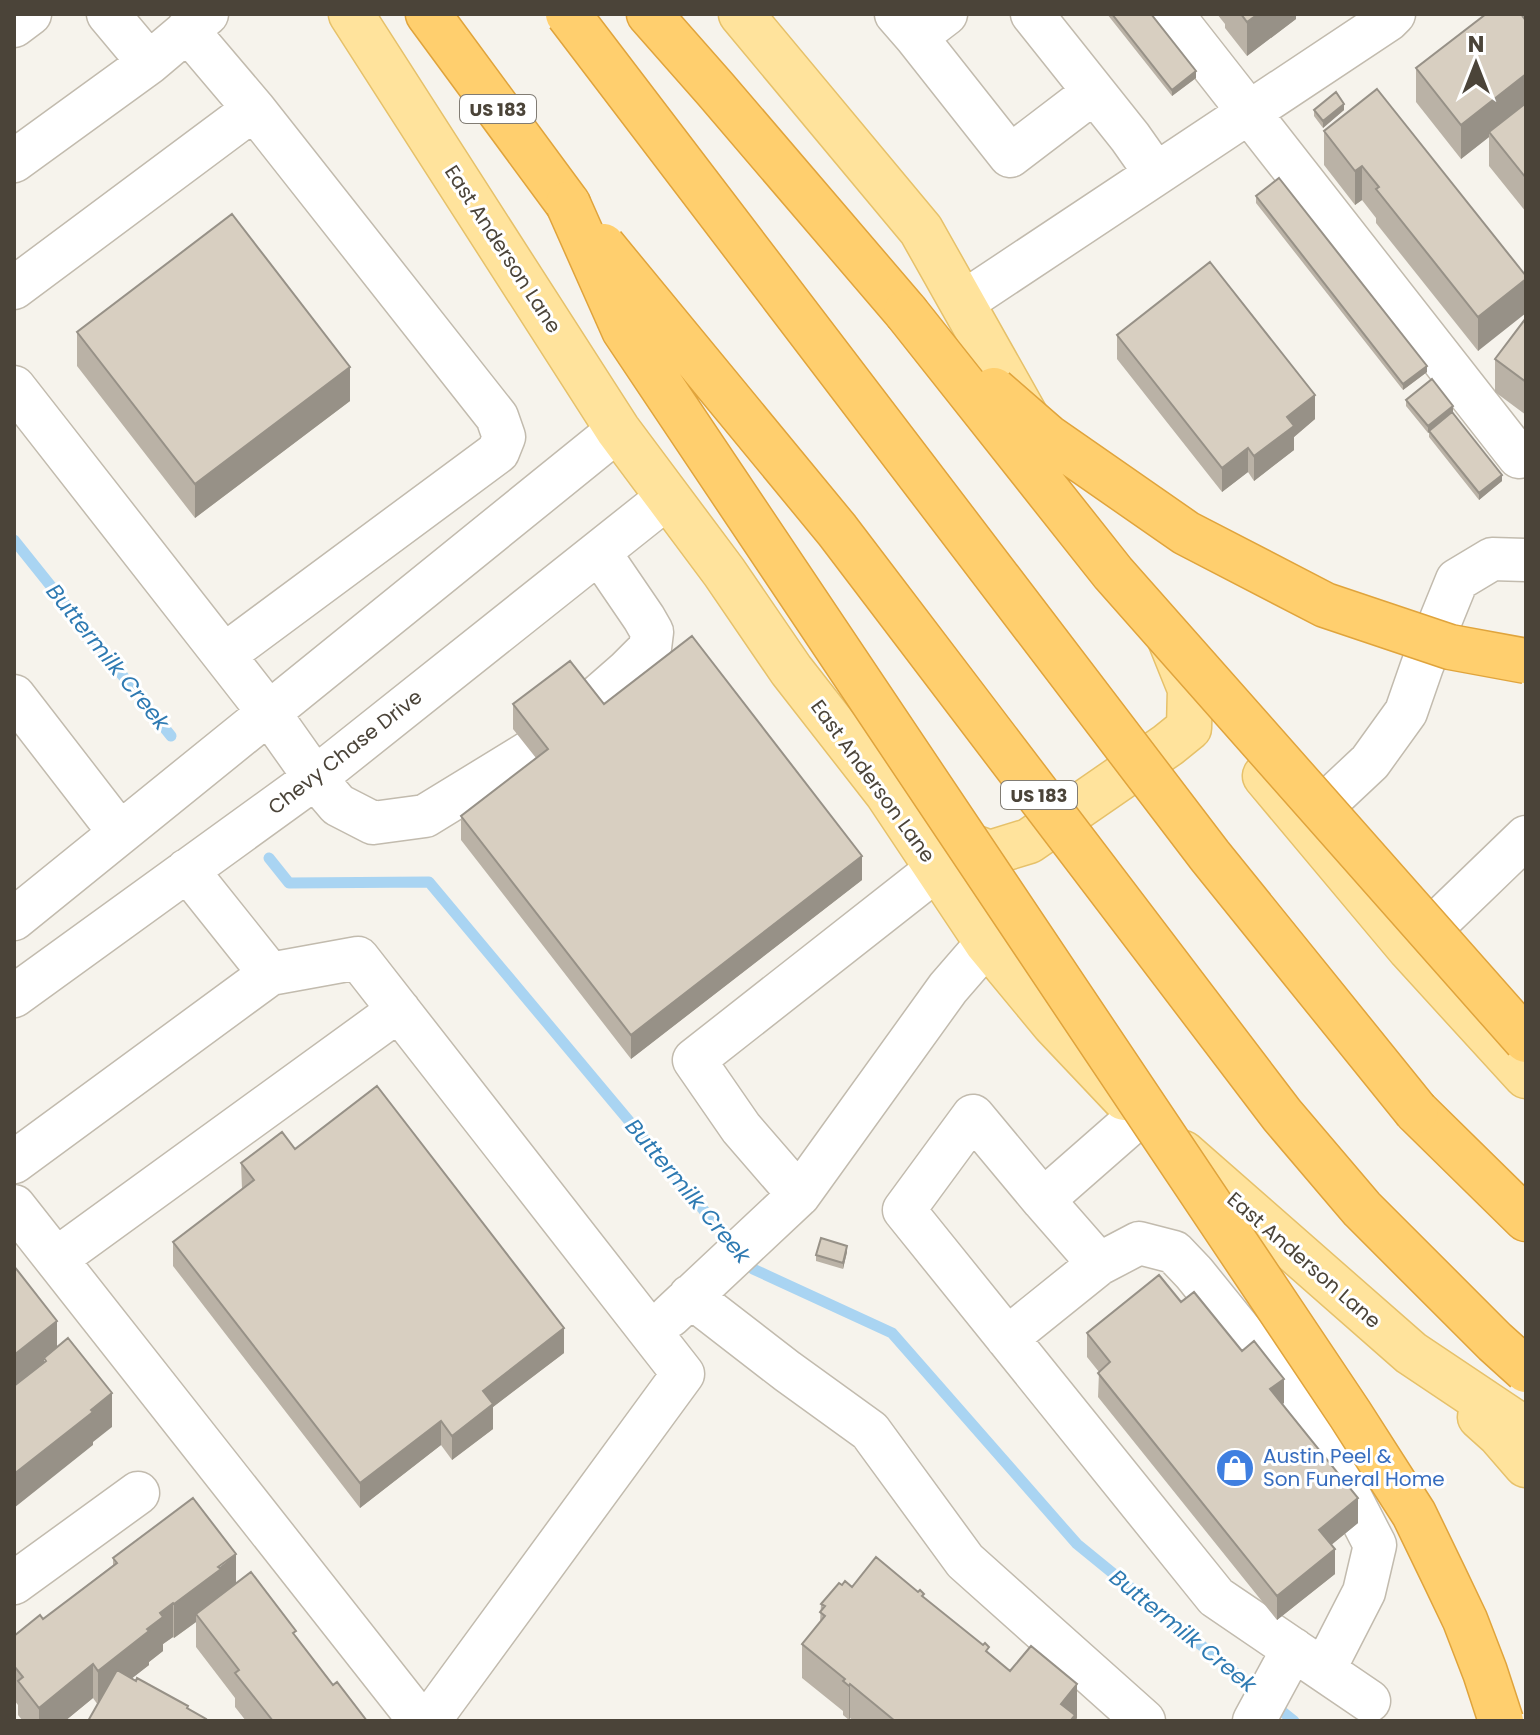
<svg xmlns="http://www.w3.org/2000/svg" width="1540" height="1735" font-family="Poppins,sans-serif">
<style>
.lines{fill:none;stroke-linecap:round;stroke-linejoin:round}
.stream{stroke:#a9d4f2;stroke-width:11}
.minor-casing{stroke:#c2bbae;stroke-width:45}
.major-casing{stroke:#e6c16a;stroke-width:47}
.highway-casing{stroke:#e0a43c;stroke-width:47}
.minor{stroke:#fff;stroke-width:42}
.major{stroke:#ffe39c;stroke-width:44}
.highway{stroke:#ffcf6e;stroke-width:44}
.highway-bridge-casing{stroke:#e0a43c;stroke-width:47;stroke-linecap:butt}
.highway-bridge{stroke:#ffcf6e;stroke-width:44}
.wall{fill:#bab2a6}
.shaded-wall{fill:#979187}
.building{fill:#d8cfc1;stroke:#979187;stroke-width:2}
.labels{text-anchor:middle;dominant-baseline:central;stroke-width:6;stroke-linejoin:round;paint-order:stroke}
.shield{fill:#fff;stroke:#817c74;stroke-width:2}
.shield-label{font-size:18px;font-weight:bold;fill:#4b4439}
.street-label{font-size:20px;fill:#4b4439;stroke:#fff}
.shop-label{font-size:20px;fill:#366cbe;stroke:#fff;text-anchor:start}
.water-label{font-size:22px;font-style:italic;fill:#2e7ab2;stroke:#fff}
</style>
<rect width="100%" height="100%" fill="#f6f3ec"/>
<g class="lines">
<path class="stream" d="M14,540L171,736
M269,858L289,883L429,882L753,1269L892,1333L1077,1544L1261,1694
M1274,1705L1294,1721"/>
<g class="minor-casing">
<path id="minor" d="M108,14L149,63
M896,14L916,37L946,14
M1032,14L1130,137L1156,174
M1172,14L1519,457
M14,26L30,14
M187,30L254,109L497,417L504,437L498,452L224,655
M916,37L1010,156L1094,92
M14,161L149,63L207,14
M14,288L254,109
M962,303L1388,20L1394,14
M14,387L269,713L315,778L338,805L373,823L425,816L531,751
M14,696L119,832
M587,706L627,671L650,648L652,632L644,618L599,552
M1305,823L1370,762L1406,712L1422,666L1457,580L1492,559L1526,560
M187,870L270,974
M14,919L618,430
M1410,949L1526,837
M14,996L315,778L668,497
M14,1162L270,974L358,958L683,1374L429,1721
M799,1195L741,1128L694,1060L937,869
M1043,1200L973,1116L904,1210L1216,1597L1369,1701
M14,1206L420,1721
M56,1259L399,1010
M1099,1264L1043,1200L1140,1115
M690,1296L787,1371L870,1431L965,1561L1144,1721
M670,1316L799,1195L948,988L987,943
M1007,1338L1099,1264L1139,1243L1174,1252L1194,1273L1266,1362L1343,1483L1375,1545L1364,1592L1324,1670
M14,1583L138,1493
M1254,1721L1293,1649"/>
</g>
<g class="major-casing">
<path id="major" d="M351,14L618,430L724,572L791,670L887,793L987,943L1054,1024L1124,1098
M741,14L921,230L1028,420
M1265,776L1410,949L1526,1076
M942,836L990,853L1029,841L1168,745L1189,728L1190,689L1169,637
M1183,1153L1411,1353L1526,1430
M1480,1417L1500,1435L1526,1465"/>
</g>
<g class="highway-casing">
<path id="highway" d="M428,14L568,204
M649,14L716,90L906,312
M1416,1111L1526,1219"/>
</g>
<use href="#minor" class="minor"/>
<use href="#major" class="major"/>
<use href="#highway" class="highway"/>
<g class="highway-bridge-casing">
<path id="highway-bridge" d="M568,14L1210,856L1416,1111
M568,204L624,330L1350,1414L1414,1514L1444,1576L1465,1620L1485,1672L1501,1721
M603,246L837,530L1282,1115L1362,1209L1495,1342L1526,1370
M906,312L1113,573L1526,1040
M994,390L1048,437L1186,533L1325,605L1450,647L1526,661"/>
</g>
<use href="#highway-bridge" class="highway-bridge"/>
</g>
<path class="wall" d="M1107,14H1151L1196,78L1172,96Z
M1217,14H1296V19L1247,56L1225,28V24Z
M1526,21V212L1489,166V137L1461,159L1416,102V68Z
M1314,110H1344L1323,128L1314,116Z
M1324,131L1526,276L1478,351L1376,223V218L1362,200L1355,205L1324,165Z
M1256,196L1427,372L1403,390L1256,203Z
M1526,318V415L1495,392V359Z
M77,332L350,401L195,518L77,366Z
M1117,335L1315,419L1294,437V450L1254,481L1248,472L1222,492L1117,359Z
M1406,400L1453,412L1502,481L1479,500L1429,437V432L1428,433L1406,406Z
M513,704H604L862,880L631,1059L461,840V816L536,758L513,729Z
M295,1149L564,1353L493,1407V1429L452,1460L441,1445L360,1508L173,1266V1242L242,1189L241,1163Z
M847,1252L843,1269L816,1261V1255Z
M1181,1302L1284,1403L1282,1404L1358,1523L1331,1545L1335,1574L1277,1620L1098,1397L1099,1372L1087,1357V1333Z
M113,1558L236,1584L296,1637L333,1685L367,1721H246L235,1707V1698L196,1647V1622L174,1638L173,1637L163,1644V1651L149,1662V1665L132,1678L188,1709L206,1721L98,1705L93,1698L65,1721H23L18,1715V1705L14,1700V1636L43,1619L113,1565Z
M842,1585L924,1597L1010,1671L1077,1718L1075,1721H854L850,1718L849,1720L843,1715V1711L802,1678V1644L820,1622L821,1604Z"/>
<path class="shaded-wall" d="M1258,14H1296V19L1247,56V22Z
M1196,71V78L1172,96V90Z
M1526,74V108L1489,132V137L1461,159V125Z
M1344,104V110L1323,128V121Z
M1362,166V200L1355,205V171Z
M1526,279V313L1478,351V317Z
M1427,366V372L1403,390V384Z
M350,367V401L195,518V484Z
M1315,395V419L1294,437V450L1254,481V456L1287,417Z
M1453,406V412L1428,433V426Z
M1248,448V472L1222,492V468Z
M1502,475V481L1479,500V493Z
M862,856V880L631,1059V1035Z
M847,1246V1252L843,1269V1263Z
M57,1321V1355L44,1358V1365L14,1389V1355Z
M564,1328V1353L493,1407V1429L452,1460V1436L483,1391Z
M1284,1379V1403L1270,1414V1389Z
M112,1393V1427L93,1442V1445L14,1508V1474Z
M441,1421V1445L360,1508V1483Z
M1358,1498V1523L1319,1555V1530Z
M16,1520V1554L14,1555V1521Z
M1335,1549V1574L1277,1620V1596Z
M236,1554V1588L196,1614V1622L174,1638V1604Z
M173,1603V1637L163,1644V1651L149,1662V1665L98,1705V1671L160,1613Z
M93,1664V1698L65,1721H39V1708Z
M850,1684V1718L849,1720V1686Z
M1077,1684V1718L1075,1721H1061V1704Z"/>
<path class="building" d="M1112,14H1151L1196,71L1172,90Z
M1241,14H1258L1247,22Z
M1486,14H1521L1526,21V74L1461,125L1416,68Z
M1377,89L1526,276V279L1478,317L1376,189L1379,187L1362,166L1355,171L1324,131Z
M1336,92L1344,104L1323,121L1314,110Z
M1526,103V178L1489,132Z
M1279,178L1427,366L1403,384L1256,196Z
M232,214L350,367L195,484L77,332Z
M1210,262L1315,395L1287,417L1294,426L1254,456L1248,448L1222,468L1117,335Z
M1526,318V382L1495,359Z
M1432,379L1453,406L1428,426L1406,400Z
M1452,412L1502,475L1479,493L1429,431Z
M692,636L862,856L631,1035L461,816L548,749L513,704L570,661L604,704Z
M377,1086L564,1328L483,1391L493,1404L452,1436L441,1421L360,1483L173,1242L254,1180L241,1163L282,1132L295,1149Z
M821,1238L847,1246L843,1263L816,1255Z
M14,1266L57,1321L14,1355Z
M1159,1275L1181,1302L1194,1292L1242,1351L1254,1341L1284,1379L1270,1389L1358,1498L1319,1530L1335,1549L1277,1596L1098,1373L1110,1362L1087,1333Z
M68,1338L112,1393L91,1410L93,1412L14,1474V1386L46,1361L44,1358Z
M193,1498L236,1554L218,1567L221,1569L174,1604L173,1603L160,1613L163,1617L147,1629L149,1631L98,1671L93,1664L39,1708L18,1681L23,1677L14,1666V1636L40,1615L43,1619L117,1563L113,1558Z
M876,1557L918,1592L920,1590L924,1594L922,1596L983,1645L985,1643L989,1647L986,1651L1010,1671L1031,1646L1077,1684L1061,1704L1075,1715L1071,1720L1073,1721H895L850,1684L849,1686L843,1681L845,1679L802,1644L825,1616L820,1612L825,1606L821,1604L839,1583L842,1585L845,1581L852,1587Z
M251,1572L296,1631L293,1633L333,1685L337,1682L367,1721H273L235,1673L239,1670L196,1614Z
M117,1670L136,1681L137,1678L188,1706L187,1708L206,1719L205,1721H88Z"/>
<defs>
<g id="shop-disc" transform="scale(2)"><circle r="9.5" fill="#3f7fe0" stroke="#fff"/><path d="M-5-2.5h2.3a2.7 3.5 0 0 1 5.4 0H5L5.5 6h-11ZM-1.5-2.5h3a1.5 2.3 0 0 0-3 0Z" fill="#fff"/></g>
</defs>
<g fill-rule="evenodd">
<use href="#shop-disc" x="1235" y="1468"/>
</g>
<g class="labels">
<g class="shield">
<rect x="460" y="95" width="76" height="28" rx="6"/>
<rect x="1001" y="781" width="76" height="28" rx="6"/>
</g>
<g class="shield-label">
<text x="498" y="109">US 183</text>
<text x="1039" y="795">US 183</text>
</g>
<g class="street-label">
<text transform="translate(503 249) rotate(57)">East Anderson Lane</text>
<text transform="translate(345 752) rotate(-38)">Chevy Chase Drive</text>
<text transform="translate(873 781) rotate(54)">East Anderson Lane</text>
<text transform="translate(1304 1260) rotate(41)">East Anderson Lane</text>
</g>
<g class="shop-label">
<text x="1263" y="1456">Austin Peel &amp;<tspan x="1263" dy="23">Son Funeral Home</tspan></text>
</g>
<g class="water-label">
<text transform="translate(108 657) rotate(51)">Buttermilk Creek</text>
<text transform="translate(688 1191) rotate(50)">Buttermilk Creek</text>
<text transform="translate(1183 1631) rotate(39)">Buttermilk Creek</text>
</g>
</g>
<rect width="1540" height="1735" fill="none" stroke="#4b4439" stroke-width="32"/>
<g transform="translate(1476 64)" stroke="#ffffff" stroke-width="6" paint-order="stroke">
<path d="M0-6L14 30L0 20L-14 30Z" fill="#4b4439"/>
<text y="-12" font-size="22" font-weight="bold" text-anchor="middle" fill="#4b4439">N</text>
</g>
</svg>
